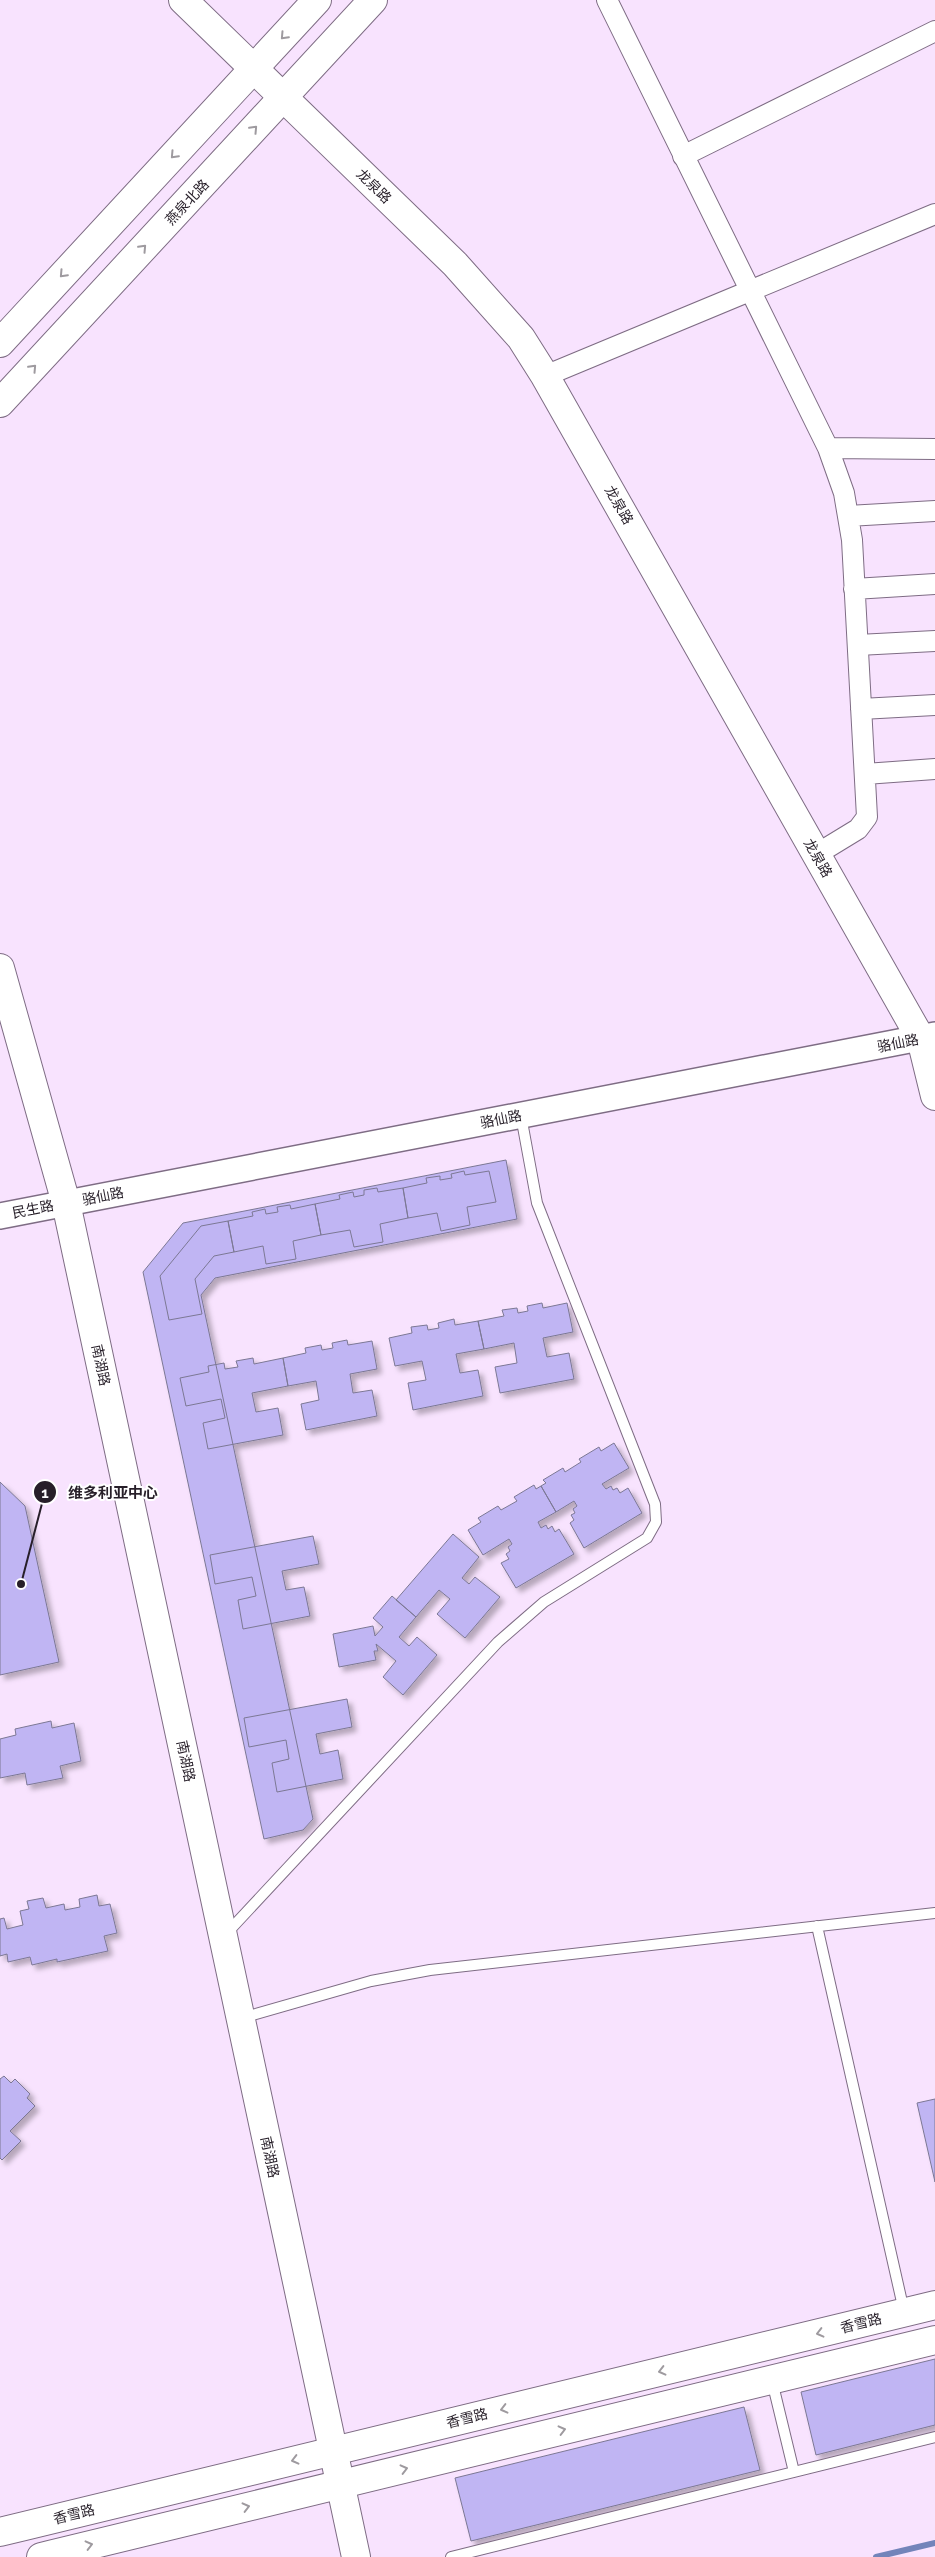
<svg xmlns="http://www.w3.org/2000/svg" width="935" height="2557" font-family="Raleway,'Noto Sans SC',sans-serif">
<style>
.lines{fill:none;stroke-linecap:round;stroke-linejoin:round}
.stream{stroke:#7384ba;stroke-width:6}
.building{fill:#c0b5f3;stroke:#7c7894;filter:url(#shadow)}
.service-casing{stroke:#7e6c84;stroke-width:12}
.minor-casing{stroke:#7e6c84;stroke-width:22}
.tertiary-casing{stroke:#7e6c84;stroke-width:28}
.secondary-casing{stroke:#7e6c84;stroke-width:30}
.primary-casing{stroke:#7e6c84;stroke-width:30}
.service{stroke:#fff;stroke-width:10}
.minor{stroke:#fff;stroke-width:20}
.tertiary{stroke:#fff;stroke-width:25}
.secondary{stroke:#fff;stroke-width:28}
.primary{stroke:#fff;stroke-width:28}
.oneway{stroke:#9e9a9f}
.labels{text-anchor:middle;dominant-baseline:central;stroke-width:4;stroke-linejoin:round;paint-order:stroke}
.street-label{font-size:14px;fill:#271f29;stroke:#fff}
.leader{fill:none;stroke:#271f29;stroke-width:2}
.callout-dot{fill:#271f29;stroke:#fff;stroke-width:2}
.mark-label{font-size:15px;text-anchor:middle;font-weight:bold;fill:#fff}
.callout-label{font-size:15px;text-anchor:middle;font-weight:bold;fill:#271f29;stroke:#fff;stroke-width:4;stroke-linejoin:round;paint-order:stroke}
</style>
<defs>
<filter id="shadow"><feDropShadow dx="4.5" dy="4.5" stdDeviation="2.5" flood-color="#0004"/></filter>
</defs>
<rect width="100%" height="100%" fill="#f8e3fe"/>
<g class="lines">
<path class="stream" d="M876,2557L935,2543"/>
</g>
<path class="building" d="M506,1160L517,1219L215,1278L201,1295L313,1819L303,1830L264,1839L143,1272L183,1223Z
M464,1171L465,1175L489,1171L496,1202L467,1207L470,1225L441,1231L437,1213L408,1218L403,1188L427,1183L426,1178L440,1176V1180L452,1178L451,1174Z
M377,1188L378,1192L403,1188L408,1218L380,1224L383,1242L354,1247L350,1230L321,1235L315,1204L340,1199L339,1195L353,1192L354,1197L364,1195V1190Z
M315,1204L321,1235L293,1241L296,1259L266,1264L263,1246L234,1252L228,1221L253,1216L252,1212L265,1209L266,1214L278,1212L277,1207L290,1205L291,1209Z
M228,1221L234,1252L214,1256L195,1279L202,1314L169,1320L160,1276L201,1226Z
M542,1303L543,1308L567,1303L573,1332L543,1338L547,1357L569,1353L574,1379L500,1393L495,1367L517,1363L514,1343L484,1349L478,1321L504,1316L502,1310L517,1308L518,1313L528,1311L527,1306Z
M454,1319L455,1325L478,1321L484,1349L456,1354L460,1373L478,1370L483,1396L413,1410L408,1383L426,1380L422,1361L395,1366L389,1338L412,1333L411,1327L427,1325L428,1330L439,1328L438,1323Z
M347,1340L348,1345L372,1341L377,1369L350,1374L353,1393L372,1390L377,1416L306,1430L301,1404L319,1400L316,1381L288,1386L283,1358L306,1353L305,1348L321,1345L322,1350L333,1348L332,1343Z
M253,1358L254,1364L283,1358L288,1386L252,1393L256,1412L278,1408L283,1435L208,1449L203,1423L225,1418L221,1399L186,1406L180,1378L209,1372L208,1366L224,1363L225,1369L238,1367L236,1361Z
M614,1443L629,1468L602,1484L606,1489L611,1486L613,1490L617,1488L620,1493L628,1488L642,1513L584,1548L570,1523L574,1520L571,1515L575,1513L573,1509L577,1506L574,1501L556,1512L541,1486L546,1483L543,1480L563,1468L565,1472L581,1462L579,1459L599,1447L601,1451Z
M0,1482L25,1506L59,1662L0,1675Z
M534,1485L536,1489L541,1486L556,1512L538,1522L541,1528L546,1525L548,1529L552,1526L555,1532L559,1529L574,1554L516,1588L501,1563L509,1559L506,1554L510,1551L508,1547L512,1544L509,1539L483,1555L468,1530L481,1522L478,1518L498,1506L501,1510L517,1501L514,1497Z
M453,1534L479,1557L462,1578L469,1584L475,1577L500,1597L465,1638L437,1614L450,1599L439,1590L416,1617L396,1600Z
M313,1536L319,1564L282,1571L286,1590L304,1587L310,1616L243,1629L238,1600L256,1596L252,1577L215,1584L210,1555Z
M392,1596L416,1617L399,1637L409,1646L417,1637L437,1655L403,1695L383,1677L396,1661L376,1644L378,1651H374L376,1660L339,1667L333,1634L373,1626L375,1636L383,1627L373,1618Z
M347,1699L352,1727L316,1734L320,1754L338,1750L343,1779L277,1792L272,1763L289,1759L286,1740L249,1747L244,1718Z
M51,1721L52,1728L74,1723L81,1761L60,1766L63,1778L27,1785L25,1773L0,1778V1739L16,1735L15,1729Z
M97,1895L99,1906L110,1904L117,1933L104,1936L108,1951L57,1962V1959L32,1965L30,1957L8,1962L7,1954L0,1956V1919L4,1918L7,1929L23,1925L20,1911L29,1909L27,1901L43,1898L46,1908L64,1904L65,1910L80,1907L79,1899Z
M4,2076L11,2083L15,2079L30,2094L27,2098L35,2106L10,2131L21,2141L2,2160L0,2158V2079Z
M935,2099V2182L917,2103Z
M935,2359V2425L816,2455L801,2392Z
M744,2407L760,2470L471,2541L455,2478Z"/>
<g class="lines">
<g class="service-casing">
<path id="service" d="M817,1926L904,2311
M226,1934L498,1642L544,1602L647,1538L656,1522L655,1504L537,1203L521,1116
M242,2018L371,1981L430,1970L935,1913
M772,2381L794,2472
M451,2557L935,2437"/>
</g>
<g class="minor-casing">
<path id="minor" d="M607,0L828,448L844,493L852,540L867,817L858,829L817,854
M683,156L935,31
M545,376L935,214
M828,448L935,449
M848,516L935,511
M854,589L935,584
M858,645L935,641
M861,709L935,705
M865,774L935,769"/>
</g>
<g class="tertiary-casing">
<path id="tertiary" d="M0,1216L935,1035"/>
</g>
<g class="secondary-casing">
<path id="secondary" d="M183,0L455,264L521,338L545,376L921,1039L935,1096
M0,968L66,1203L356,2557"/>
</g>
<g class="primary-casing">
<path id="primary" d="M0,343L317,0
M0,403L373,0
M0,2532L935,2305
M41,2557L935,2340"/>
</g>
<use href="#service" class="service"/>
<use href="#minor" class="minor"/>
<use href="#tertiary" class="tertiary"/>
<use href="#secondary" class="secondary"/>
<use href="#primary" class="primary"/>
</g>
<defs><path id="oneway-chevron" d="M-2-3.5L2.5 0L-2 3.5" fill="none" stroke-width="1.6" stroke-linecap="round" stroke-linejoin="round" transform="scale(1.25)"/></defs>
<g class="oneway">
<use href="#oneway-chevron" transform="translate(284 36) rotate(133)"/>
<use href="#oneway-chevron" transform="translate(254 129) rotate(-47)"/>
<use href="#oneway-chevron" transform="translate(174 155) rotate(133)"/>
<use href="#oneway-chevron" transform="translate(143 248) rotate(-47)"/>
<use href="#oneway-chevron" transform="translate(63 274) rotate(133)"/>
<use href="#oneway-chevron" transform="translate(33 368) rotate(-47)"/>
<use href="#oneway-chevron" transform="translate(820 2333) rotate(166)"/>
<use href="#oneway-chevron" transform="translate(662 2371) rotate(166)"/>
<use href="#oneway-chevron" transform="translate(504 2409) rotate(166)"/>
<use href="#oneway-chevron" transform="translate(562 2430) rotate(-14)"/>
<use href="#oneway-chevron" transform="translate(295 2460) rotate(166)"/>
<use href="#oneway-chevron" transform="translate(404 2469) rotate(-14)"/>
<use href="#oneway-chevron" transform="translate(246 2507) rotate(-14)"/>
<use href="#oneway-chevron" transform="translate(89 2545) rotate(-14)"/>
</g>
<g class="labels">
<g class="street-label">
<text transform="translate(374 186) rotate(44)">龙泉路</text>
<text transform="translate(187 202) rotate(-47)">燕泉北路</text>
<text transform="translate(619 505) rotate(60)">龙泉路</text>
<text transform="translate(818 858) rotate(60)">龙泉路</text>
<text transform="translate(898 1043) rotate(-11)">骆仙路</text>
<text transform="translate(501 1119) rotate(-11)">骆仙路</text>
<text transform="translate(103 1196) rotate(-11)">骆仙路</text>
<text transform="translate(33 1209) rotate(-11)">民生路</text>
<text transform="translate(101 1365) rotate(78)">南湖路</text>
<text transform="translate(186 1761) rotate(78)">南湖路</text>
<text transform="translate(270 2157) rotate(78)">南湖路</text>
<text transform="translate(861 2323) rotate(-14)">香雪路</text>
<text transform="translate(467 2418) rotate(-14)">香雪路</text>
<text transform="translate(74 2514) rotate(-14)">香雪路</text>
</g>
</g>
<path class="leader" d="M21 1584L45 1492"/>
<g class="callout-dot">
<circle cx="21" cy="1584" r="5"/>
<circle cx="45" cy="1492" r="12"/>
</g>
<g class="mark-label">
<text x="45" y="1498">1</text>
</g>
<g class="callout-label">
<text x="113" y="1498">维多利亚中心</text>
</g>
</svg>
